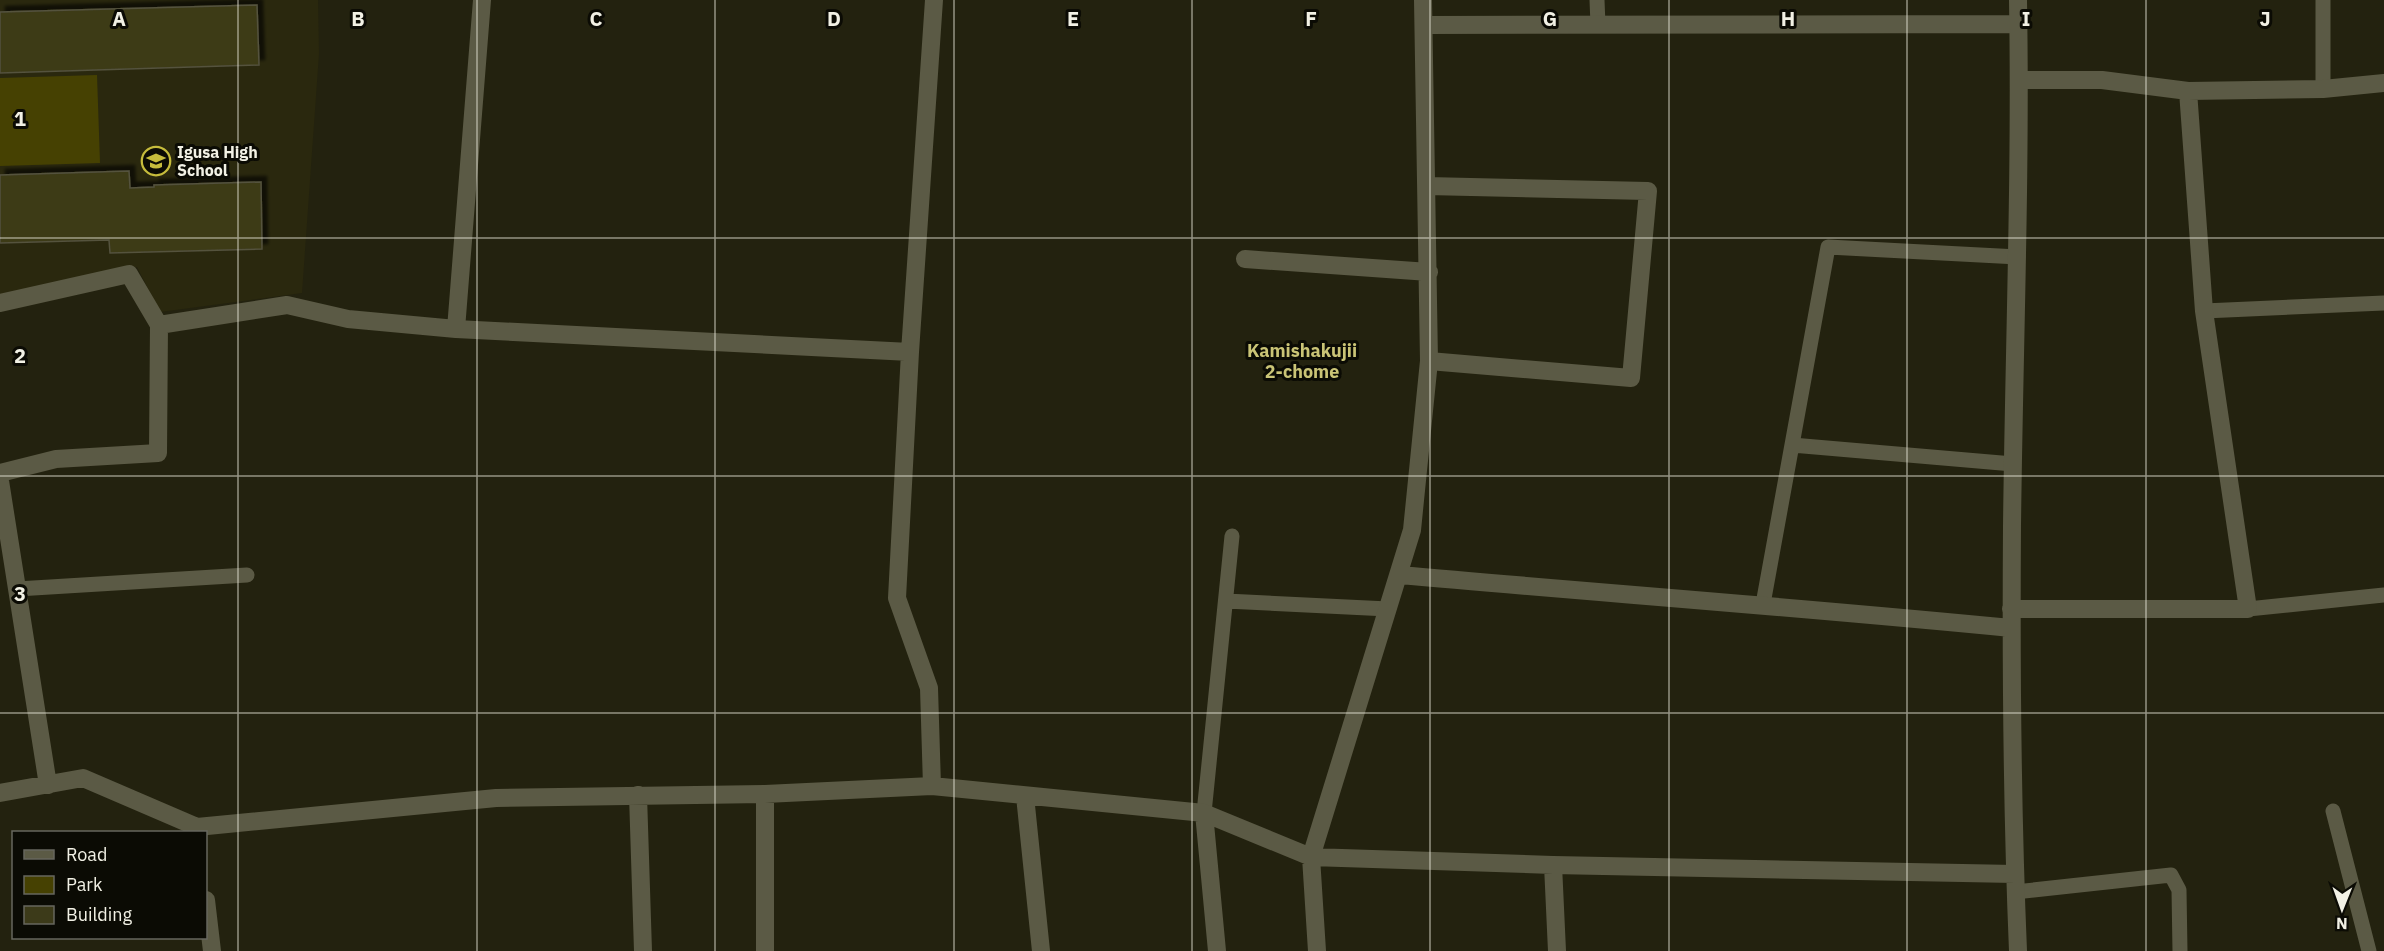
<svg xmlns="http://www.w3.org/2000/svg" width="2384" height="951" font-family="'IBM Plex Sans',sans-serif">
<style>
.built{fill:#2a280e}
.green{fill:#464102}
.building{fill:#3c3a19;stroke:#54523e;stroke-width:1.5;filter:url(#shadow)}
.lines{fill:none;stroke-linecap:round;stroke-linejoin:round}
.service{stroke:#5b5a45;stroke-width:15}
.minor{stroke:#5b5a45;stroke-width:18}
.grid{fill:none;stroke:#f2f1e5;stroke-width:1.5;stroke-opacity:0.55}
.labels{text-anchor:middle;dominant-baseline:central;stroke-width:6;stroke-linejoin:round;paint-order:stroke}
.poi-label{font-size:16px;font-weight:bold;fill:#f2f1e5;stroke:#0b0b04;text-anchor:start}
.neighbourhood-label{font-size:18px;font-weight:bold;fill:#cac476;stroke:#0b0b04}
.grid-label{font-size:20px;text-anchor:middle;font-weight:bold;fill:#f2f1e5;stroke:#0b0b04;stroke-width:6;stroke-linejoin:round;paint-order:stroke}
</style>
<defs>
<filter id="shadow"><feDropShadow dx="5.5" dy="-5.5" stdDeviation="1.5" flood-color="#0009"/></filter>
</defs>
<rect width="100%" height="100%" fill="#23220f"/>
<path class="built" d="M0,0H318L319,54L302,293L160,312L137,267L0,296Z"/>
<path class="green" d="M97,75L100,163L0,166V78Z"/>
<path class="building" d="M257,5L259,65L0,73V12Z
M129,171L130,188L154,187V185L261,182L262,249L110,253L109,240L0,243V175Z"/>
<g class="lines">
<path class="service" d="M1597,0L1598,25
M2323,0V89
M2204,311L2384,303
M1792,445L2013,464
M17,589L247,575
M1226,601L1388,609
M1763,604L1828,247L2018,257
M2248,609L2384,595
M2333,811L2369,951
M1204,813L1232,536
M2015,892L2171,875L2179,890L2180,951"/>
<path class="minor" d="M1424,25L2019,24
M2019,80H2102L2188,91L2323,89L2384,83
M1427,186L1648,191L1631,378L1429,361
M1245,259L1429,272
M0,303L129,274L159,325L287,305L348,319L456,329L910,352
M456,329L482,0
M0,473L56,459L158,453L159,325
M0,481L48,785
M1399,575C1603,593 1807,608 2011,628
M2011,609H2248L2204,311L2188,91
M932,786L929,688L897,598L910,352L934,0
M0,793L83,778L197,827L496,798L765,794L932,786L1204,813L1311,857L1553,865L2015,874
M765,794V951
M638,795L643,951
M1025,796L1041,951
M1204,813L1217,951
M1553,865L1557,951
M206,900L212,951
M1317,951L1311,857L1412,530L1429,361L1423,0
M2018,951C2012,809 2011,668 2012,526C2014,350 2021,175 2018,0"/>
</g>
<path class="grid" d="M238,0V951M477,0V951M715,0V951M954,0V951M1192,0V951M1430,0V951M1669,0V951M1907,0V951M2146,0V951M0,238H2384M0,476H2384M0,713H2384"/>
<defs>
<g id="school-ring" transform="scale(1.5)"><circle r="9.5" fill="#0b0b04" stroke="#c6bc3c" stroke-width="1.5"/><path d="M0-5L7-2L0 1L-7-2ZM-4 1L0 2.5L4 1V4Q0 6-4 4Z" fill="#c6bc3c"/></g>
</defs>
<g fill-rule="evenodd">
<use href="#school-ring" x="156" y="161"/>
</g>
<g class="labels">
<g class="poi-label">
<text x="177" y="152">Igusa High<tspan x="177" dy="18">School</tspan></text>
</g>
<g class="neighbourhood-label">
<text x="1302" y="350">Kamishakujii<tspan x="1302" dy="21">2-chome</tspan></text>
</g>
</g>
<g class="grid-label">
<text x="119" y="26">A</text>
<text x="358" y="26">B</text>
<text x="596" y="26">C</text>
<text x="834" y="26">D</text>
<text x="1073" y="26">E</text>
<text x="1311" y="26">F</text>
<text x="1550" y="26">G</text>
<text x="1788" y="26">H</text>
<text x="2026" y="26">I</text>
<text x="2265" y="26">J</text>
<text x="20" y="126">1</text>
<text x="20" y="363">2</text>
<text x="20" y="601">3</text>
</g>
<rect x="12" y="831" width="195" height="108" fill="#0b0b04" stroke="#67675e" stroke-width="1.5"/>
<rect x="24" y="850" width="30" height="9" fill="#5b5a45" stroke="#67675e" stroke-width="1.5"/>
<text x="66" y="861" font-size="18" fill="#f2f1e5">Road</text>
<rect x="24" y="876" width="30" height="18" fill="#464102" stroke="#67675e" stroke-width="1.5"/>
<text x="66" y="891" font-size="18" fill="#f2f1e5">Park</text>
<rect x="24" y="906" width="30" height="18" fill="#3c3a19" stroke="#67675e" stroke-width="1.5"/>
<text x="66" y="921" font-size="18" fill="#f2f1e5">Building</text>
<g transform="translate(2342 909) rotate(181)" stroke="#0b0b04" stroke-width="4.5" paint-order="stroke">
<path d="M0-4.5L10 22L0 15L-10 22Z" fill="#f2f1e5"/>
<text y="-9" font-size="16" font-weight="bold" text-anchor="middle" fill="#f2f1e5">N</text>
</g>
</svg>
